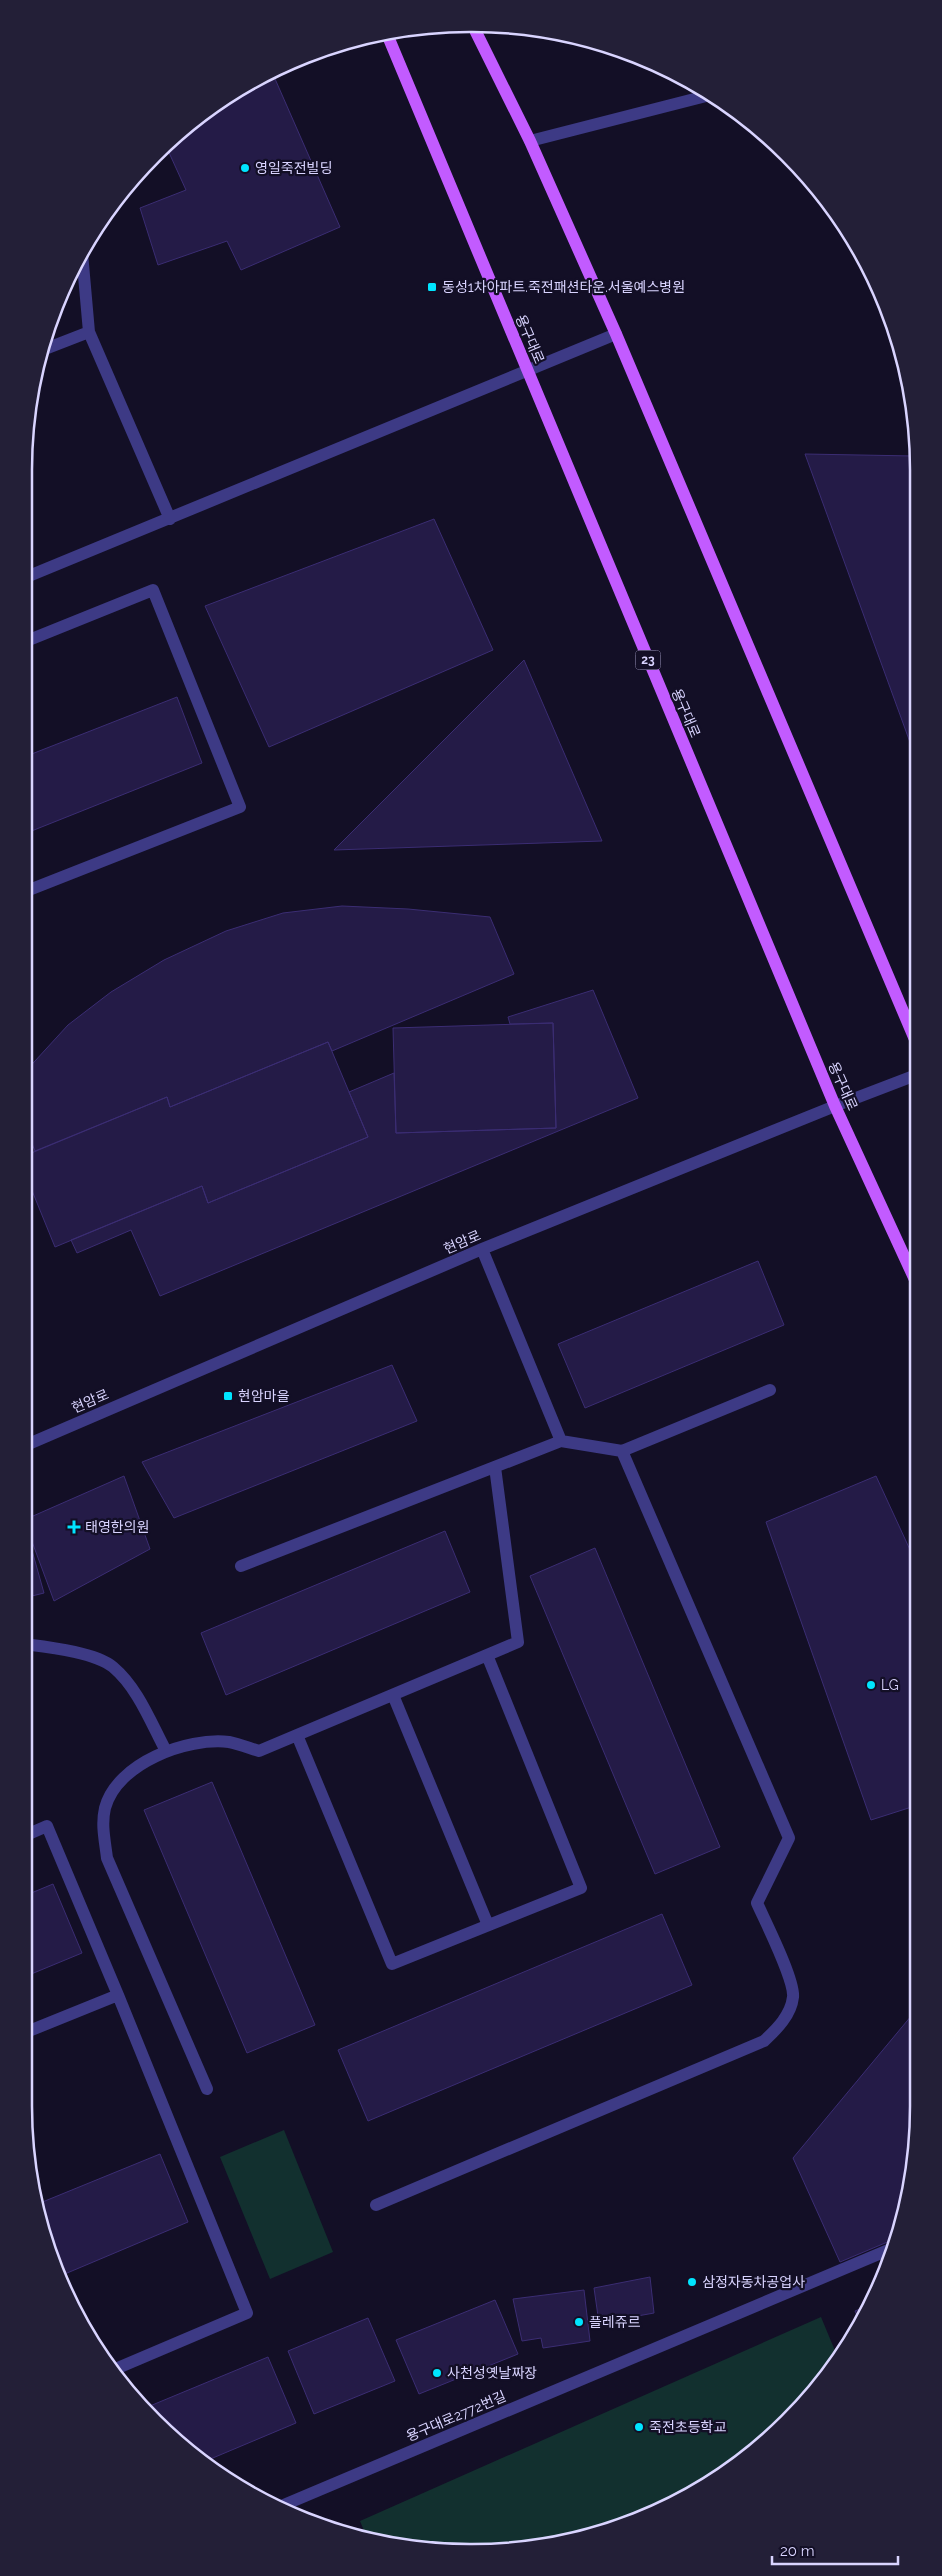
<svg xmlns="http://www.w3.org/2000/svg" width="942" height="2576" font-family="Raleway,'Noto Sans KR',sans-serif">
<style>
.green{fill:#12302f}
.building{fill:#241b47;stroke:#3b2d73}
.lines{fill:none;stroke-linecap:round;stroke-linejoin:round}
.minor{stroke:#3d3a85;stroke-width:12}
.major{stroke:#c25bff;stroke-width:12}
.poi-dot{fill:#00e5ff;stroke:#130f26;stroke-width:2}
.labels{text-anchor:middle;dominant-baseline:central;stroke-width:4.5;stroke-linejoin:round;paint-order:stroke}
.shield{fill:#130f26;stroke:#9e99be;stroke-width:1}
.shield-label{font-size:12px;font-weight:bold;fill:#d9d4ff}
.poi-label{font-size:14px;fill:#d9d4ff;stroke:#130f26;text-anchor:start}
.street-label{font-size:14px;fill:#d9d4ff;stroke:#130f26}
.rim{fill:none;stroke:#d9d4ff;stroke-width:2.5}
</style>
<rect width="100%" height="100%" fill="#130f26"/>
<path class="green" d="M284,2130L333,2252L270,2279L220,2157Z
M821,2317L838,2358L826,2377L719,2477L642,2518L559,2544L412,2548L367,2538L360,2521Z"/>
<path class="building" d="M272,72L340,227L241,270L227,241L158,265L140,208L186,190L166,146L176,135L248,84Z
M805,454L914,456L915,756Z
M434,519L493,650L269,747L205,606Z
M524,660L602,841L334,850Z
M177,697L202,763L24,834V757Z
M342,906L408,909L490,917L514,974L332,1051L328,1042L170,1107L167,1097L35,1151L24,1124V1073L68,1025L111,992L164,960L226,931L283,913Z
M593,990L638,1098L160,1296L131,1230L77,1253L71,1240L202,1186L208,1203L368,1137L349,1092L394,1073L396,1133L556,1128L553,1023L510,1024L508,1017Z
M553,1023L556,1128L396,1133L393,1028Z
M328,1042L368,1137L208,1203L202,1186L55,1247L24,1171V1156L167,1097L170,1107Z
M758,1261L784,1325L585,1408L558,1344Z
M392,1365L417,1421L174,1518L142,1462Z
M124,1476L150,1549L54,1601L24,1520Z
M876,1476L917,1565L918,1805L871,1820L766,1522Z
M24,1522L44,1593L24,1598Z
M445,1531L470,1592L226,1695L201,1633Z
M595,1548L720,1847L655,1874L530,1576Z
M212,1782L315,2025L247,2053L144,1810Z
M53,1884L82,1953L24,1977V1896Z
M662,1914L692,1985L368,2121L338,2050Z
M917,2009L918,2105L903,2221L897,2238L840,2262L793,2158Z
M160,2154L188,2222L60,2276L48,2249L40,2203Z
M650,2277L654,2313L599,2323L594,2288Z
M584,2290L590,2341L543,2348L541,2338L522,2341L513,2299Z
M495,2300L518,2354L419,2394L396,2340Z
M872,2304L860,2322L855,2311Z
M368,2318L395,2381L314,2414L288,2351Z
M268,2357L296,2423L208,2460L145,2408Z"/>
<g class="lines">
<path class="minor" d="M530,141L710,95
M82,253L89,332L170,519
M40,351L89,332
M24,578L616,334
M24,642L153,590L240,807L24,892
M482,1249L561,1441
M24,1446L482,1249L835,1106L916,1075
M241,1566L561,1441L622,1451L770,1390
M24,1644C47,1647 95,1652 113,1667C138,1688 151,1723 166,1751
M393,1695L488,1925
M297,1735L392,1964L581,1888L487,1655
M24,1836L47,1826L118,1995L24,2033
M207,2089L107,1858C105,1841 101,1825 105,1808C117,1763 187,1737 229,1742C239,1744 249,1748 259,1751L518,1642L495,1467
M376,2205L764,2041C777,2029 791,2015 793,1997C795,1980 765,1921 757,1903L789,1838L622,1451
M113,2370L247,2313L118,1995
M279,2507L893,2248"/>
<path class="major" d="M473,26L530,141L616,334L916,1042
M387,34L835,1106L916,1282"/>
</g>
<g class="poi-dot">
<circle cx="245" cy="168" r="5"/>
<rect x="427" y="282" width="10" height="10" rx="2.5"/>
<rect x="223" y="1391" width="10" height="10" rx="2.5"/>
<path d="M71.5 1519.5h5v5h5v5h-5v5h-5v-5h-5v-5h5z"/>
<circle cx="871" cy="1685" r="5"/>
<circle cx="692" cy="2282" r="5"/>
<circle cx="579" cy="2322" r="5"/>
<circle cx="437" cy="2373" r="5"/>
<circle cx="639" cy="2427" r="5"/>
</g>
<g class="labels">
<rect class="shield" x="635.5" y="650.5" width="25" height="19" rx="4"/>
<g class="shield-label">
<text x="648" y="660">23</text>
</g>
<g class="poi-label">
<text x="255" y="168">영일죽전빌딩</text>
<text x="442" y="287">동성1차아파트.죽전패션타운.서울예스병원</text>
<text x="238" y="1396">현암마을</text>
<text x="85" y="1527">태영한의원</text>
<text x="881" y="1685">LG</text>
<text x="702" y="2282">삼정자동차공업사</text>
<text x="589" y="2322">플레쥬르</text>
<text x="447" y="2373">사천성옛날짜장</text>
<text x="649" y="2427">죽전초등학교</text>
</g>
<g class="street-label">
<text transform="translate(530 339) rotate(67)">용구대로</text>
<text transform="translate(686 713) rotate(67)">용구대로</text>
<text transform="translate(843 1086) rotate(66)">용구대로</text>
<text transform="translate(462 1242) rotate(-23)">현암로</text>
<text transform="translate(90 1401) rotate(-23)">현암로</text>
<text transform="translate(456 2416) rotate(-23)">용구대로2772번길</text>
</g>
</g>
<path d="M0 0H942V2576H0ZM470 32H472A438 438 0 0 1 910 470V2106A438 438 0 0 1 472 2544H470A438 438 0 0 1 32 2106V470A438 438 0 0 1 470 32Z" fill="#231f37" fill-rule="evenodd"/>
<path class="rim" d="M470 32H472A438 438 0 0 1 910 470V2106A438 438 0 0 1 472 2544H470A438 438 0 0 1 32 2106V470A438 438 0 0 1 470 32Z"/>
<path d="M772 2556v8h126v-8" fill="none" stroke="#d9d4ff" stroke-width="2.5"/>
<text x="780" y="2556" font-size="15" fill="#d9d4ff" stroke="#130f26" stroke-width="4" paint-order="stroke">20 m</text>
</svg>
